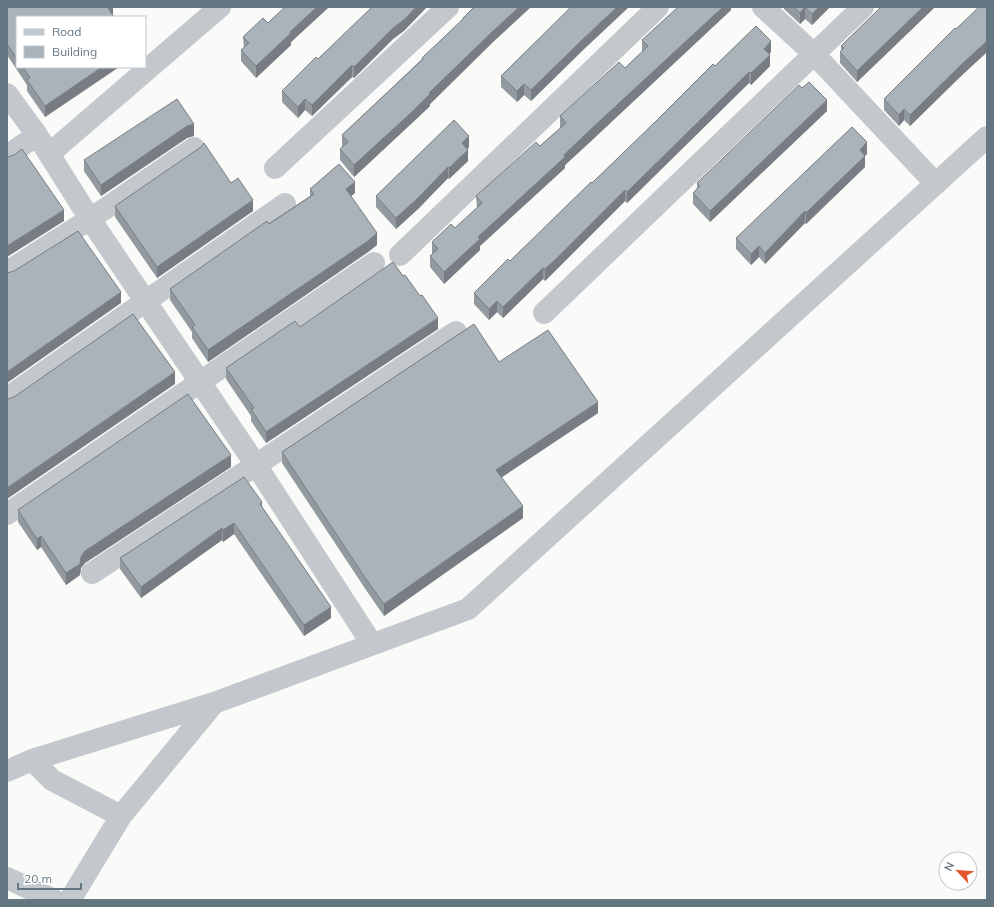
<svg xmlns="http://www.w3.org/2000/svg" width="994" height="907" font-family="Mulish,sans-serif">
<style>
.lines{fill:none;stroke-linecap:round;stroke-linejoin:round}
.street{stroke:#c3c8cc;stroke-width:22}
.wall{fill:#929a9f}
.shaded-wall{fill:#777d82}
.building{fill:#aab3b9;stroke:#777d82}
</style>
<rect width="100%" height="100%" fill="#fafaf8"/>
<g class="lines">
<path class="street" d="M763,7L814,54L936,184
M7,94L37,135L90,219L256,465L372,644
M49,154L220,7
M7,156L37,135
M275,168L448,7
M400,255L658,7
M7,272L90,219L194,148
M544,313L863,7
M7,398L285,204
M7,514L374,263
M92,573L256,465L456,332
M32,760L52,780L121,816
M7,771L32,760L214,703L468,609L987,137
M7,878L54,900
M70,900L121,816L214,703"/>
</g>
<path class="wall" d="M7,7H113V15L17,17V67H119L45,117L27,91V85L7,55Z
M285,7H329L291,42V45L256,78L241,61V50L244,48L243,37L268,23Z
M731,7V10L590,142L565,165V168L480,246V250L444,284L430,267V256L432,254V242L455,228L477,208L476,196L540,146L560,128V116L625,68L642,52V40Z
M784,7H830L812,25L805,19L800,24L784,9Z
M881,7H935L857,82L840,63V52L841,51V46Z
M987,7V52L960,77L910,126L904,120L899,126L884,110V99L956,29Z
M463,18L492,43L430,104V106L412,123L354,177L340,160V149L342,147V135L422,59V58L463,20Z
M405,30L393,39L354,78L352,77L312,116L305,110L298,118L282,102V91L318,59Z
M581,52L531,101L524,95L517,102L501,87V76Z
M771,52L769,54L770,66L751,85L749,83L627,203L625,201L545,281L543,279L503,318L497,312L489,320L474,304V293L510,261L715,66Z
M802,88L827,111L710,222L693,204V193L697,188V183Z
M194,136L187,138L101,196L84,171V160Z
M469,147L467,149L468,161L449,179L448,178L418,209L396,229L376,207V196Z
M867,154L865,156V167L806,224L805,223L765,264L759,257L751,265L736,249V238Z
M231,183L253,211L157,278L115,217V206Z
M310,189L355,193L351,196L377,245L368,252L208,362L192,338V332L170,300V289L310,196Z
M300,327L438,329L266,443L251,421V416L226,379V368Z
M598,413L502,477L523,518L384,616L366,590L282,463V452Z
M231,467L85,563L81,568L80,575L66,585L41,547L37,550L18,522V510Z
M262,509L331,618L304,636L234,534L223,542L222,540L141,598L120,569V558Z"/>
<path class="shaded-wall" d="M109,7H113V16L108,8Z
M317,7H329L291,42V45L256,78V66L290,32Z
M416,7H427L405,30L393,39L354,78V67L393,28Z
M519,7H531L492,43L430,104V106L412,123L354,177V165L492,32Z
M617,7H629L581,52L531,101V90L581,41Z
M723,7H731V10L590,142L565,165V168L480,246V250L444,284V272L478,237L590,130Z
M805,7V19L800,24V13Z
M819,7H830L812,25V14Z
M923,7H935L857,82V71Z
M771,41V52L764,60V49Z
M987,41V52L960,77L910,126V115L960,66Z
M770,55V66L751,85V73Z
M352,65V77L312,116V105Z
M102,67H119L45,117V106Z
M749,72V83L627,203V192Z
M524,84V95L517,102V91Z
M305,99V110L298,118V107Z
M827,100V111L710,222V211Z
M904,109V120L899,126V115Z
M194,124V136L187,138L101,196V185L187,126Z
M8,129V140L7,141V130Z
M469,136V147L462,155V143Z
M867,142V154L865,156V167L806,224V213L860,150Z
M468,150V161L449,179V168Z
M448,167V178L418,209L396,229V218Z
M355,182V193L346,200V189Z
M625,190V201L545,281V269Z
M253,200V211L157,278V267Z
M64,210V221L7,257V246Z
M805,211V223L765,264V253Z
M377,233V245L368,252L208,362V350Z
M759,246V257L751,265V254Z
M543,268V279L503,318V307Z
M121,292V303L7,383V372Z
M497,301V312L489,320V309Z
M438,318V329L266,443V432Z
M175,372V384L7,499V488Z
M598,402V413L496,481V470Z
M231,455V467L85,563L81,568L80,575L66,585V573L85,551Z
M262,502V514L260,504Z
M523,506V518L384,616V604Z
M234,523V534L223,542V530Z
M222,528V540L141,598V587Z
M41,536V547L37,550V539Z
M331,607V618L304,636V625Z"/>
<path class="building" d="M7,7H109L108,8L114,17H17V59L7,44Z
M285,7H317L290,32L291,33L256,66L241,50L249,43L243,37L263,18L268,23Z
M372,7H416L405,19L393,28L354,67L352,65L312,105L305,99L298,107L282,91L316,57L318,59Z
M474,7H519L492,32L429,93L430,94L412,112L354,165L340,149L348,142L342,135L423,59L422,58L463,19V18Z
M571,7H617L581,41L531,90L524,84L517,91L501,76Z
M678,7H723L590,130L564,155L565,157L478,237L480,239L444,272L430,256L438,249L432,242L451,224L455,228L482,203L476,196L536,142L540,146L566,123L560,116L619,62L625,68L648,46L642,40Z
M794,7H819L812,14L805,7L800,13Z
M881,7H923L857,71L840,52L844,48L841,46Z
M979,7H987V41L960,66L910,115L904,109L899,115L884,99L955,28L956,29Z
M756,26L771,41L764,49L770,55L751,73L749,72L627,192L625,190L555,260L545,269L543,268L503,307L497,301L489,309L474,293L508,259L510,261L591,182L592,183L655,122L713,64L715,66Z
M23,67H102L45,106L27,80L30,78Z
M809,82L827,100L710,211L693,193L700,186L697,183L799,85L802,88Z
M177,99L194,124L187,126L101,185L84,160Z
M454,120L469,136L462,143L468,150L449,168L448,167L418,198L396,218L376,196Z
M852,127L867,142L860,150L865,156L806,213L805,211L765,253L759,246L751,254L736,238Z
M204,143L231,183L238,178L253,200L157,267L115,206L201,147Z
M22,149L64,210L7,246V157L14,155Z
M339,164L355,182L346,189L377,233L368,241L208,350L192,327L195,325L170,289L267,221L269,224L314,194L310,189Z
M78,231L121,292L7,372V273L14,271Z
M393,262L403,276L405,275L420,296L422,295L438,318L266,432L251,409L254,408L226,368L295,321L300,327Z
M133,314L175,372L7,488V399H8L14,397Z
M474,324L499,362L548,330L598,402L496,470L523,506L384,604L366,579L282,452Z
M188,394L231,455L85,551L81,557L80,564L66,573L41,536L37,539L18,510Z
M244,477L262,502L260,504L331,607L304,625L234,523L223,530L222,528L141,587L120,558Z"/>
<rect width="994" height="907" fill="none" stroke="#657683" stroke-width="16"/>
<rect x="16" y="16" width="130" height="52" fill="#ffffff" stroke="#c1c8cd"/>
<rect x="24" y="29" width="20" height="6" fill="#c3c8cc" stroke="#c1c8cd"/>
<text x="52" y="36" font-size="12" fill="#657683">Road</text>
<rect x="24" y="46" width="20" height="12" fill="#aab3b9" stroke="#c1c8cd"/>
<text x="52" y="56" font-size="12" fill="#657683">Building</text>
<g transform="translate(958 871) rotate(296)"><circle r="19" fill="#ffffff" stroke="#c1c8cd"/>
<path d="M0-3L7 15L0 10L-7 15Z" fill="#e4572e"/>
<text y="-6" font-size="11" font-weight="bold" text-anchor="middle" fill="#657683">N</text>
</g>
<path d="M18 883v6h63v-6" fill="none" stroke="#657683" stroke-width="2"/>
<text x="24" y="883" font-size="12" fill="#657683" stroke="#ffffff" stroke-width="3" paint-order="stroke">20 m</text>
</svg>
